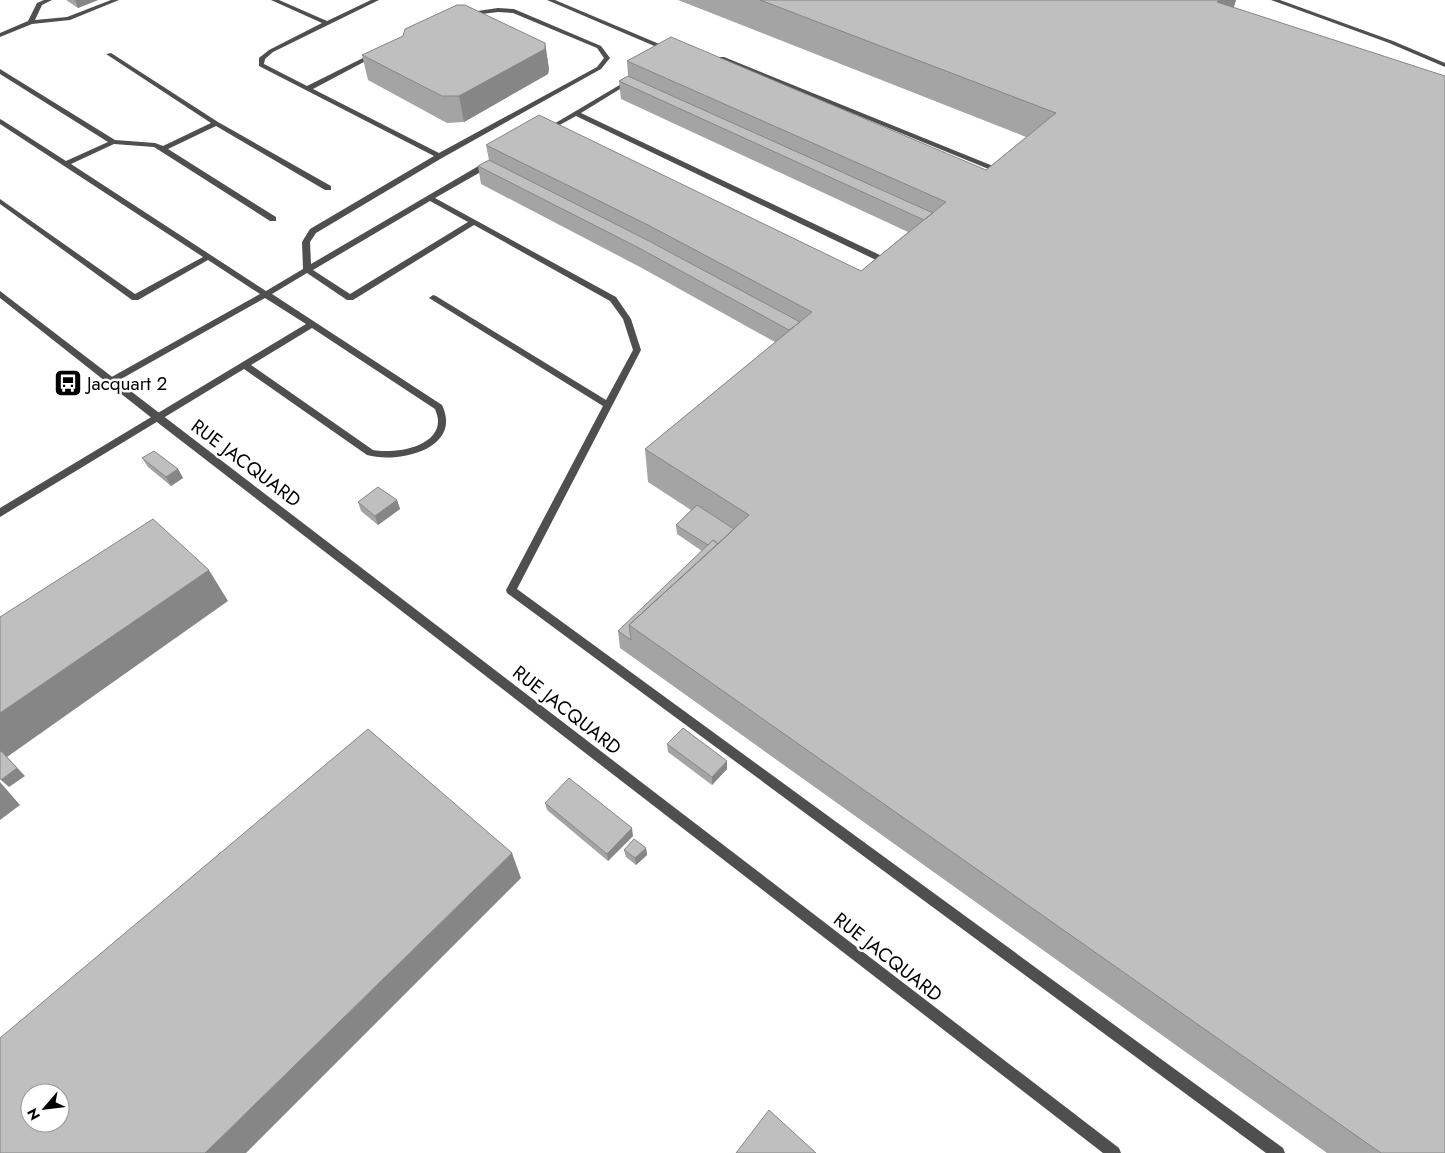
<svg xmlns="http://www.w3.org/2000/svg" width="1445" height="1153" font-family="Jost,sans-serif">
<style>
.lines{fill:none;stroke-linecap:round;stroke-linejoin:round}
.service{fill:#4f4f4f;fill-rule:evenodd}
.minor{fill:#4f4f4f;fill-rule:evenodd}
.wall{fill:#a4a4a4}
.shaded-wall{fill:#868686}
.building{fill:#bfbfbf;stroke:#868686;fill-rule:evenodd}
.labels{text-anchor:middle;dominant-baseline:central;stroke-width:5;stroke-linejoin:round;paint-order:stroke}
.poi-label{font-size:19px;fill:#000;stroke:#fff;text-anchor:start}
.street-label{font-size:19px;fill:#000;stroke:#fff}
</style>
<rect width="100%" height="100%" fill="#fff"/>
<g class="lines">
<path class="service" d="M44,0H52L42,5L35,20L67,17L111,0H119L70,20L32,24L0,37V33L28,21L37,3Z
M271,0H279L327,21L371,0H379L273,52L265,59L264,64L307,86L373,53H377V55L313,89L439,153L597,67L604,58L597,48L513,13L498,12L466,16L463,14L464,13L498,8L514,9L601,46L610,58L601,69L442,158L316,233L310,242L311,264L487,161H493V165L435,198L616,297L631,319L641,350L517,589L1283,1148L1285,1153H1266L507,593L506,590L603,406L429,298L433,295L436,296L606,400L633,350L623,319L610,301L474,225L353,300H347L307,273L272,294L442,405C463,449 398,464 367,455L244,369L0,517V508L306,324L265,298L114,383H108L107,381L108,379L260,294L208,260L138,300H132L0,204V199L135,294L203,257L0,124V119L2,120L66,161L108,142L0,74V69L115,140L155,143L163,146L211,123L106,54L111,53L218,122L331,186V190H325L216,126L168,149L276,217V221H270L154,147L114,144L71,164L266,291L303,269L302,242L310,229L434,156L259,66V58L269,50L322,23ZM430,201L468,222L350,294L313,270ZM312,328L435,409C436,412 438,417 438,420C439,448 392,454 373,450L251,365Z
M547,0H555L664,46L668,54L663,55L659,48Z
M1271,0H1280L1393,41L1445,63V67L1389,43Z
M720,57H724L998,168L991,170L720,59Z
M628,80L633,81L581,113L882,256V260H876L576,116L547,132L542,131Z"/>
<path class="minor" d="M0,291L1119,1148L1121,1153H1103L153,419L0,298Z"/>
</g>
<path class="wall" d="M66,0H98L78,8Z
M678,0H1236L1234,7L1445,1153H1327L620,648L618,631L702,551L677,534L676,525L691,510L648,482L645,449L775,342L640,267L481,184L478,166L489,160L486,145L861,271L908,232L621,99L619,81L628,76L627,61L986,170L1026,137Z
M545,43L549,69L548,74L464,122L447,123L368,80L362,55Z
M142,458L178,469L183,478L171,486L148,467Z
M397,500L400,509L378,525L361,511L358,502Z
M667,744L727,769L712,785L668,752Z
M545,803L633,836L608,861L547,810Z
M646,848L647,855L636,865L626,857L624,850Z"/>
<path class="shaded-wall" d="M75,0H98L78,8Z
M1219,0H1236L1232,12L1217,2Z
M545,43L549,69L548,74L464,122L459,96Z
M178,469L183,478L171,486L166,477Z
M397,500L400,509L378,525L375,516Z
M209,570L228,601L7,757L25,776L9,787L1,780L0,762V713Z
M727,761V769L712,785V777Z
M0,782L20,805L0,820Z
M632,828L633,836L608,861L607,854Z
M646,848L647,855L636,865L635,858Z
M512,853L521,878L246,1153H205Z"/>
<path class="building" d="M760,0H1219L1217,2L1445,76V1153H1381L629,625L749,515L645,449L812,312L648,225L486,145L539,115L861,271L946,202L627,61L671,37L986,170L1056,113Z
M457,5H465L545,43V49L459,96H442L362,55L403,36L405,29Z
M628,76L933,213L924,220L619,81Z
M489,160L649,241L800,322L789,330L639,248L478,166Z
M154,451L178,469L166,477L142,458Z
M378,487L397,500L375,516L358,502Z
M697,505L734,529L718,544L713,540L708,545L676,525Z
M153,519L209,570L0,713V617Z
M713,540L718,544L629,625L631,640L618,631Z
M683,728L727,761L712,777L667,744Z
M368,729L512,853L205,1153H0V1038ZM30,1093H60V1123H30Z
M0,751H1L17,768L1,780L0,778Z
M569,778L632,828L607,854L545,803Z
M634,839L646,848L635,858L624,850Z
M769,1110L816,1153H736Z"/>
<defs>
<g id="bus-square" transform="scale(1.4375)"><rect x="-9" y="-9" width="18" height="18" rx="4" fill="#000" stroke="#fff"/><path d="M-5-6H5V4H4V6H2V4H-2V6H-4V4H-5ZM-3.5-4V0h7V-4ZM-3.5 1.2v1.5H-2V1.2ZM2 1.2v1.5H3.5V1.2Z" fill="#fff"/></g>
</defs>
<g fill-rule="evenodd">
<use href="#bus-square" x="68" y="383"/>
</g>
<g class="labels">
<g class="poi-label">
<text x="87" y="383">Jacquart 2</text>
</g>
<g class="street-label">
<text transform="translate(246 463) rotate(37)">RUE JACQUARD</text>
<text transform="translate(567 710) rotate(38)">RUE JACQUARD</text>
<text transform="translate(888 957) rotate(38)">RUE JACQUARD</text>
</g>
</g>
<g transform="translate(45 1108) rotate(242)"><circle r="24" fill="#ffffff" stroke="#999999"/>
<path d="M0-4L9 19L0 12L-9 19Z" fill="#000000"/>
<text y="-8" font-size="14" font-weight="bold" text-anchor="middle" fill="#000000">N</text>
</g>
</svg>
